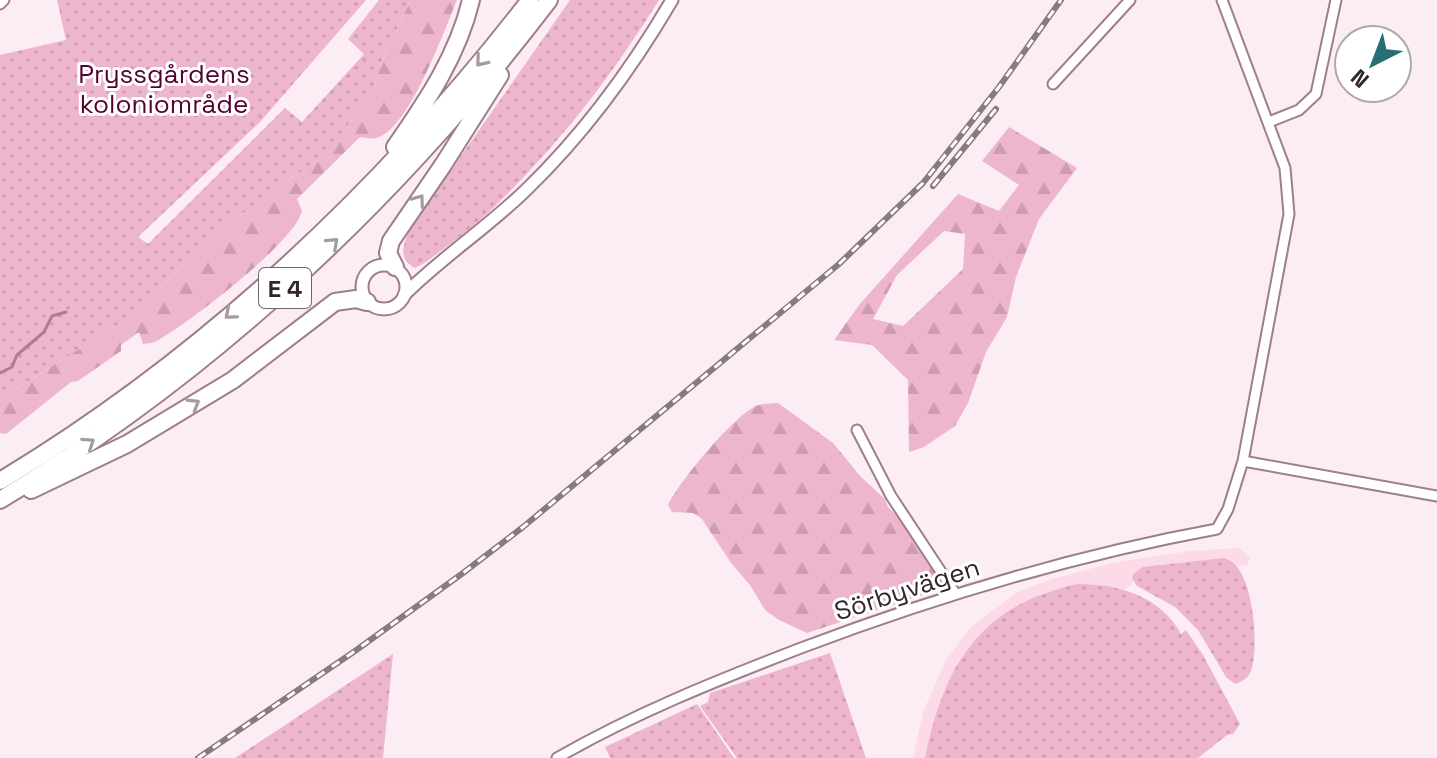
<svg xmlns="http://www.w3.org/2000/svg" width="1437" height="758" font-family="'Space Grotesk',sans-serif">
<style>
.built{fill:#fcdae8}
.grass{fill:url(#grass-dots)}
.forest{fill:url(#forest-firs);fill-rule:evenodd}
.lines{fill:none;stroke-linecap:round;stroke-linejoin:round}
.stream{stroke:#ba7695;stroke-width:3}
.minor-casing{stroke:#9d7e8b;stroke-width:13}
.tertiary-casing{stroke:#9d7e8b;stroke-width:15}
.motorway-casing{stroke:#9d7e8b;stroke-width:20}
.minor{stroke:#fff;stroke-width:9}
.tertiary{stroke:#fff;stroke-width:11}
.motorway{stroke:#fff;stroke-width:16}
.rail-casing{stroke:#877a80;stroke-width:6}
.rail{stroke:#fff;stroke-width:3;stroke-dasharray:9;stroke-linecap:butt}
.oneway{stroke:#a39da0}
.labels{text-anchor:middle;dominant-baseline:central;stroke-width:6;stroke-linejoin:round;paint-order:stroke}
.shield{fill:#fff;stroke:#70676b;stroke-width:2}
.shield-label{font-size:24px;font-weight:bold;fill:#32262b}
.park-label{font-size:26px;fill:#530032;stroke:#fff}
.street-label{font-size:26px;fill:#32262b;stroke:#fff}
</style>
<defs>
<pattern id="grass-dots" width="8" height="8" patternUnits="userSpaceOnUse" patternTransform="scale(2)"><rect width="8" height="8" fill="#eeb5ce"/><path d="M2 2h.1M6 6h.1" fill="none" stroke="#cd9cb1" stroke-width="1.8" stroke-linecap="round"/></pattern>
<pattern id="forest-firs" width="22" height="20" patternUnits="userSpaceOnUse" patternTransform="scale(2)"><rect width="22" height="20" fill="#eeb5ce"/><path d="M5 1l3.5 6h-7zM16 11l3.5 6h-7z" fill="#cd9cb1"/></pattern>
</defs>
<rect width="100%" height="100%" fill="#fbedf3"/>
<path class="built" d="M1239,548L1250,558L1247,565L1238,566L1228,558L1132,578L1133,582L1125,590L1093,584H1077L1047,592L1009,611L979,635L963,655L941,697L925,758H913L923,712L945,662L970,628L1017,592L1052,579L1112,563L1190,551Z"/>
<path class="grass" d="M57,0H366L260,122L138,237L148,244L285,108L302,122L364,54L348,39L379,0H411L386,51L374,86L331,151L264,197L222,230L122,322L0,399V55L66,40Z
M570,0H659C610,79 556,148 489,212C470,230 447,246 426,262L415,268C396,259 404,241 412,226Z
M1224,558C1253,563 1259,643 1252,667C1250,677 1244,681 1235,684L1226,677L1198,630L1175,607L1137,586L1132,578L1134,573L1143,567Z
M1077,584C1117,583 1162,597 1181,634L1186,630L1203,655L1240,724L1233,734L1227,735L1198,758H925C944,665 979,606 1077,584Z
M830,653L866,758H737L700,706L708,702L710,693Z
M393,654L383,758H235Z
M697,704L734,758H610L605,747Z"/>
<path class="forest" d="M411,0H457C444,31 410,126 379,137C372,140 366,138 360,137L297,199L302,211C294,243 191,321 160,339C155,343 149,343 143,344L139,332L121,345V351L78,381L71,382L6,434L0,433V399L122,322L222,230L264,197L331,151L374,86L386,51Z
M1009,127L1077,168L1039,219L1016,277L1007,317L986,352L968,403L955,426L924,447L909,452L908,380L872,345L834,340L859,305L958,194L999,211L1019,185L982,161ZM944,231L965,234L963,269L903,326L873,319L897,275Z
M778,403L833,443L861,477L885,499L888,507L906,525L944,588L807,633L779,620L765,610L750,585L731,563L702,519L693,513L672,512L668,505C678,483 732,418 754,407C760,403 771,404 778,403Z"/>
<g class="lines">
<path class="stream" d="M0,373L12,367L17,355L44,332L52,316L66,312"/>
<g class="minor-casing">
<path id="minor" d="M1222,0L1285,168L1289,214L1243,461L1437,496
M0,4L4,0
M1053,84L1130,0
M1269,122L1299,110L1316,94L1336,0
M857,430L891,496L955,593
M557,758C635,713 718,680 801,648C936,597 1075,555 1217,529L1228,509L1243,461"/>
</g>
<g class="tertiary-casing">
<path id="tertiary" d="M362 287a22 22 0 1 1 44 0a22 22 0 1 1-44 0Z
M404,295C442,257 487,228 526,190C584,134 631,70 672,0"/>
</g>
<g class="motorway-casing">
<path id="motorway" d="M395,147C427,101 458,55 471,0
M395,267L388,253L391,241L443,165L500,75
M0,481C206,357 384,189 530,0
M31,490L127,444L233,380L335,302L356,299L367,302
M0,500C214,372 398,198 549,0"/>
</g>
<use href="#minor" class="minor"/>
<use href="#tertiary" class="tertiary"/>
<use href="#motorway" class="motorway"/>
<g class="rail-casing">
<path id="rail" d="M933,186L996,109
M198,758L355,651L463,573L523,527L839,264L923,183L999,87L1061,0"/>
</g>
<use href="#rail" class="rail"/>
</g>
<defs><path id="oneway-chevron" d="M-2-3.5L2.5 0L-2 3.5" fill="none" stroke-width="1.6" stroke-linecap="round" stroke-linejoin="round" transform="scale(2)"/></defs>
<g class="oneway">
<use href="#oneway-chevron" transform="translate(481 61) rotate(130)"/>
<use href="#oneway-chevron" transform="translate(419 200) rotate(-54)"/>
<use href="#oneway-chevron" transform="translate(333 243) rotate(-43)"/>
<use href="#oneway-chevron" transform="translate(230 314) rotate(140)"/>
<use href="#oneway-chevron" transform="translate(194 404) rotate(-31)"/>
<use href="#oneway-chevron" transform="translate(89 443) rotate(-34)"/>
</g>
<g class="labels">
<rect class="shield" x="259" y="268" width="52" height="40" rx="6"/>
<g class="shield-label">
<text x="285" y="288">E 4</text>
</g>
<g class="park-label">
<text x="164" y="74">Pryssgårdens<tspan x="164" dy="30">koloniområde</tspan></text>
</g>
<g class="street-label">
<text transform="translate(907 589) rotate(-18)">Sörbyvägen</text>
</g>
</g>
<g transform="translate(1373 64) rotate(222)"><circle r="38" fill="#ffffff" stroke="#ada8aa" stroke-width="2"/>
<path d="M0-6L14 30L0 20L-14 30Z" fill="#267074"/>
<text y="-12" font-size="22" font-weight="bold" text-anchor="middle" fill="#32262b">N</text>
</g>
</svg>
